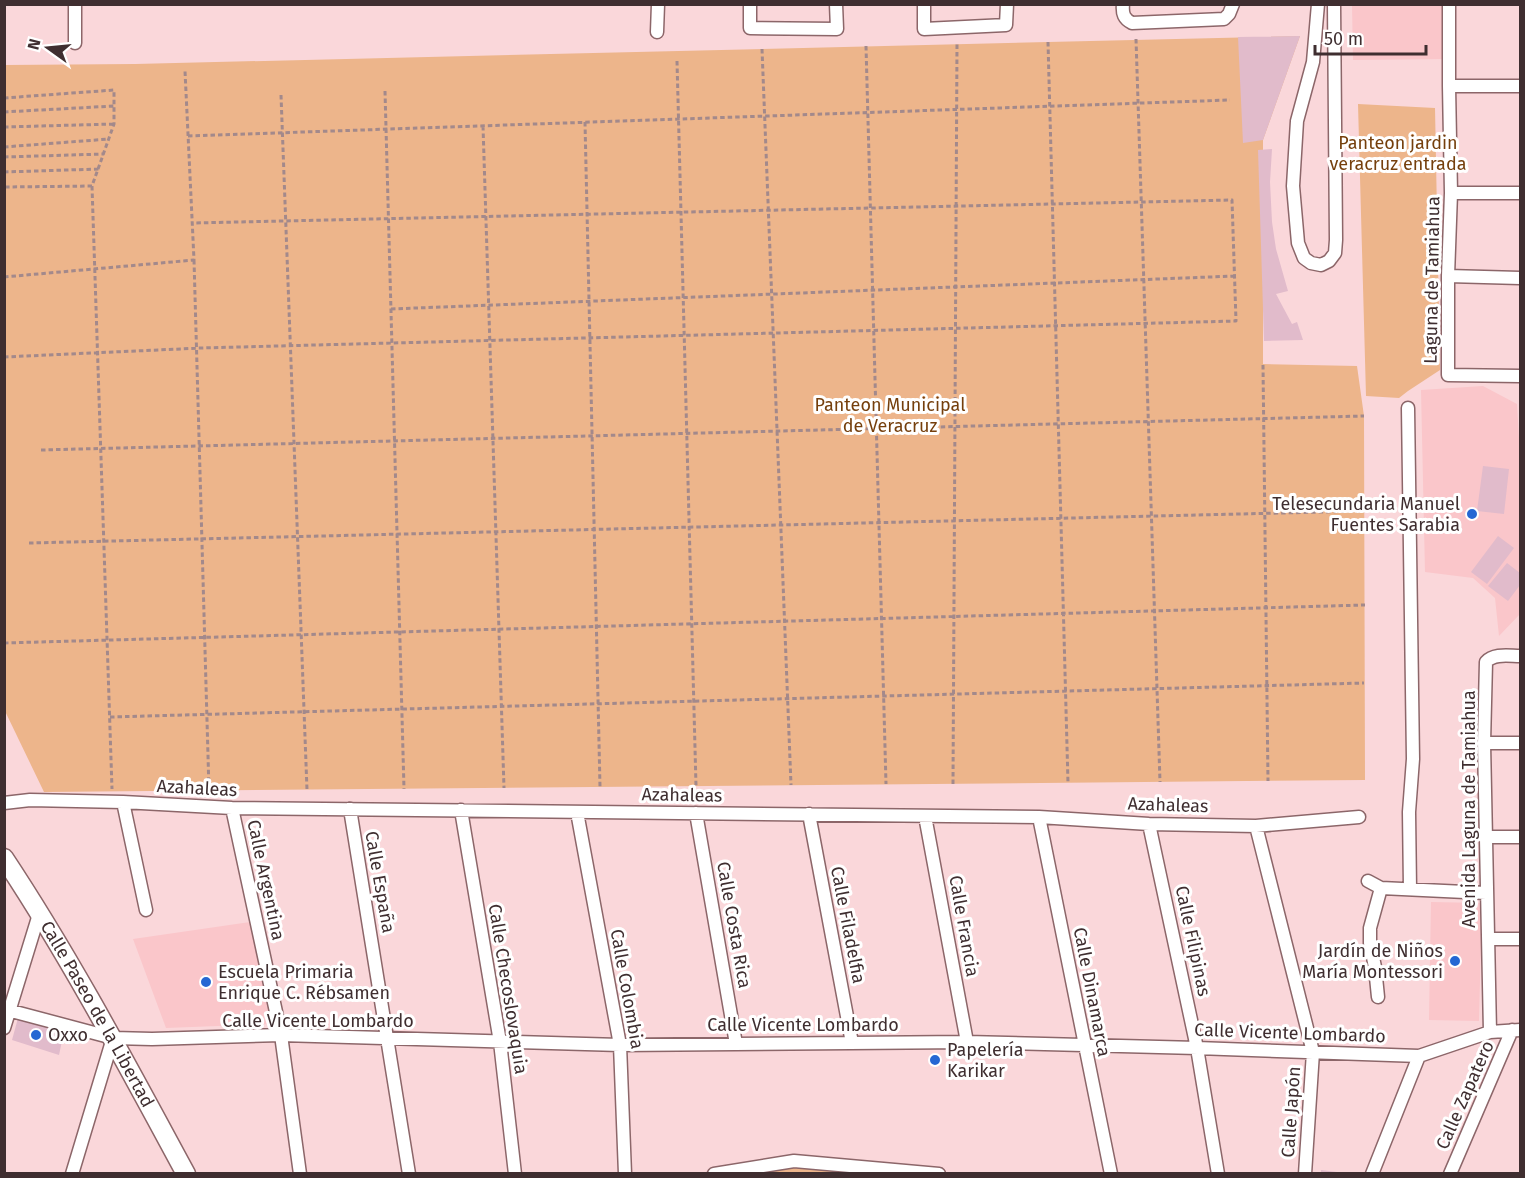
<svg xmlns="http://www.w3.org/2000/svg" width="1525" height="1178" font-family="'Fira Sans',sans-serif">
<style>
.built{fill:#fac6ca}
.green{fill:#edb58b}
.building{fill:#e1bbcb}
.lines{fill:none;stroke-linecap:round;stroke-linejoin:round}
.street-casing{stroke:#8c6669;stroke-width:15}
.secondary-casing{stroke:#8c6669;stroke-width:21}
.path{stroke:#a3898b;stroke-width:3;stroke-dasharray:4.5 3;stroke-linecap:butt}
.street{stroke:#fff;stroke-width:12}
.secondary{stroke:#fff;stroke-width:18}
.poi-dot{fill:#2567d3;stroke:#fff;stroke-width:2}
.labels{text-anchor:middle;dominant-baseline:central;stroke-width:6;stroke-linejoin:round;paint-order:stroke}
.park-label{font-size:18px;fill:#753f0c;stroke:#fff}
.street-label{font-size:18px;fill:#3f2e30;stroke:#fff}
.poi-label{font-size:18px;fill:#3f2e30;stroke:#fff;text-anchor:start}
</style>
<rect width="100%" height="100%" fill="#fad7da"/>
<path class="built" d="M1352,5H1446L1447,59L1353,60Z
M1483,386L1517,404L1520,455V614L1499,636L1495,598L1473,578L1425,572L1421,390Z
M1431,902L1482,903L1479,1021L1429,1020Z
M250,922L272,1024L166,1028L133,939Z"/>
<path class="green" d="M1300,36L1263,140V364L1357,366L1364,416L1365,780L44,792L4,709V65L135,64Z
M1358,104L1435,108L1440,370L1408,391L1399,398L1366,396Z
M747,1163L932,1174H716Z"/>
<path class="building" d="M1300,36L1263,140L1243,143L1238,37Z
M1272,149L1270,182L1272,222L1276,249L1288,291L1276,294L1292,324L1297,322L1303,340L1264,341L1258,150Z
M1483,466L1509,469L1504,514L1477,511Z
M1498,536L1514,548L1487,584L1471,572Z
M1507,563L1520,573V585L1508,601L1488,586Z
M18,1018L54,1030L62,1041L59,1055L12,1040Z
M1321,1170L1337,1172V1174H1321Z"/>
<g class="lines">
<g class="street-casing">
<path id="street" d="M750,4V28L837,29L836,4
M924,4V29L1006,25L1007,4
M1123,4C1122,14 1124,19 1132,23L1224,19L1229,14L1233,4
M1318,4L1313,62L1297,121L1293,186L1298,243L1304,258L1311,263L1321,265L1329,261L1335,253L1336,240L1334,4
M1449,4V86L1451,193L1448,276V375L1520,376
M657,32L658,4
M75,43V4
M1449,86H1520
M1451,193H1520
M1448,276L1520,278
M1408,408L1413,759L1409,812L1410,889
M1484,743H1520
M123,802L146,910
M4,803L30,800L123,802L232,808L1039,817L1149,824L1256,826L1359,817
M232,808L281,1035L300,1174
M350,809L409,1174
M461,810L500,1042L515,1174
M577,812L620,1045L625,1174
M696,813L736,1044
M809,814L852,1043
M925,816L967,1042
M1039,817L1111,1174
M1149,824L1197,1048L1218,1174
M1256,826L1313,1052L1305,1174
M1485,837H1520
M1368,881L1381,888L1486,893
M1488,939H1520
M1378,997L1375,967L1370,943V928L1381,888
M4,1009L113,1038L152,1039L281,1035L620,1045L967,1042L1197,1048L1419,1056L1490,1032L1520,1030
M4,1028L40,911
M1490,1032L1484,743L1486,662C1494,653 1509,656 1520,656
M72,1174L113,1038
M714,1174L794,1161L939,1174
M1372,1174L1419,1056
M1450,1174L1512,1030"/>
</g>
<g class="secondary-casing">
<g id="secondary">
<path id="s1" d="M4,858C71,959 128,1067 186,1174"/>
</g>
</g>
<path class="path" d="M1136,39L1160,782
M1048,42L1068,783
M866,46L886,784
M762,49L791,785
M677,61L696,786
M385,91L404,789
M281,95L307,790
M4,98L114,90V124L92,186L4,187
M4,112L114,106
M585,122L600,787
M483,126L504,788
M4,127L114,124
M188,136L1230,100
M4,147L109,139
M4,157L104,154
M4,172L99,169
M92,186L112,789
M194,260L209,791
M4,277L194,260L185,71
M391,309L1235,276
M4,357L201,348L1236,321L1232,200L192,223
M1263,365L1268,781
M41,450L1364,416
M29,543L1364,511
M4,643L1365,605
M110,717L1364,683
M953,784L957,44"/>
<use href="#street" class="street"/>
<use href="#secondary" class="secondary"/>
</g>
<g class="poi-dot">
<circle cx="1472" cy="514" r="6"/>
<circle cx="1455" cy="961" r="6"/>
<circle cx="206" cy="982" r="6"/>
<circle cx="36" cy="1035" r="6"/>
<circle cx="935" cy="1060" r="6"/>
</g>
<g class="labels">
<g class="park-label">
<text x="1398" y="143">Panteon jardin<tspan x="1398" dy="21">veracruz entrada</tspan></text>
<text x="890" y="405">Panteon Municipal<tspan x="890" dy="21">de Veracruz</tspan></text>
</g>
<g class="street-label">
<text transform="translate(1432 280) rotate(-89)">Laguna de Tamiahua</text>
<text transform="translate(197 788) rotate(3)">Azahaleas</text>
<text transform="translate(682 795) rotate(1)">Azahaleas</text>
<text transform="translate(1168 805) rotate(2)">Azahaleas</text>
<text transform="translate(1469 809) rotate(-90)">Avenida Laguna de Tamiahua</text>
<text transform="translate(266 880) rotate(78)">Calle Argentina</text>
<text transform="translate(380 882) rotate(80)">Calle España</text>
<text transform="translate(734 925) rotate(80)">Calle Costa Rica</text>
<text transform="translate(848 925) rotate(79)">Calle Filadelfia</text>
<text transform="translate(964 926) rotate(80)">Calle Francia</text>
<text transform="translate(1193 941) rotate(78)">Calle Filipinas</text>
<text transform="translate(508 989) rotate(81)">Calle Checoslovaquia</text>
<text transform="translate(627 989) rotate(80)">Calle Colombia</text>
<text transform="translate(1092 992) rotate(79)">Calle Dinamarca</text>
<text stroke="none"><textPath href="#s1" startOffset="182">Calle Paseo de la Libertad</textPath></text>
<text x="318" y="1021">Calle Vicente Lombardo</text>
<text x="803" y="1025">Calle Vicente Lombardo</text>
<text transform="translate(1290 1033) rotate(2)">Calle Vicente Lombardo</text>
<text transform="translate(1465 1095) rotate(-66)">Calle Zapatero</text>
<text transform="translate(1291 1112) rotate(-86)">Calle Japón</text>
</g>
<g class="poi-label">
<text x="1460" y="504" text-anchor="end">Telesecundaria Manuel<tspan x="1460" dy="21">Fuentes Sarabia</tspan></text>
<text x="1443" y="951" text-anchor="end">Jardín de Niños<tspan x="1443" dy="21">María Montessori</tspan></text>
<text x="218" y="972">Escuela Primaria<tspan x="218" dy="21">Enrique C. Rébsamen</tspan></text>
<text x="48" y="1035">Oxxo</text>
<text x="947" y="1050">Papelería<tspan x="947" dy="21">Karikar</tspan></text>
</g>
</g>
<rect width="1525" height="1178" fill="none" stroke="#3f2e30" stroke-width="12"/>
<g transform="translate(48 48) rotate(285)" stroke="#ffffff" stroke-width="4.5" paint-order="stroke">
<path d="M0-4.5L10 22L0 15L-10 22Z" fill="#3f2e30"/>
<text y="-9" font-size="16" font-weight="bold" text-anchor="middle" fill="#3f2e30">N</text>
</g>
<path d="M1315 45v9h111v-9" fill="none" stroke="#3f2e30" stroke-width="3"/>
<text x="1324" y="45" font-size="18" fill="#3f2e30" stroke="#ffffff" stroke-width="4.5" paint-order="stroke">50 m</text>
</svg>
